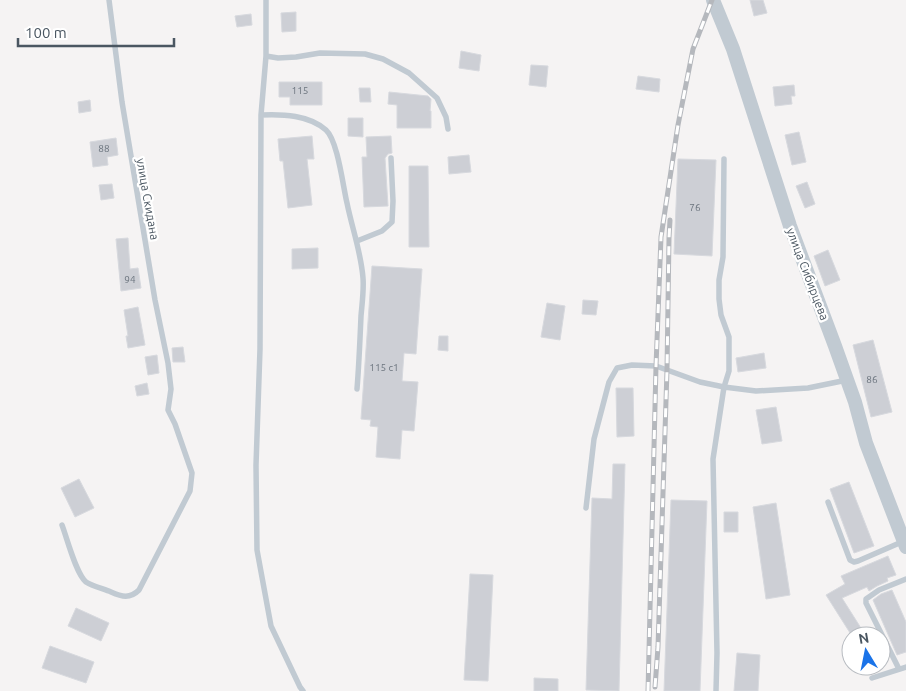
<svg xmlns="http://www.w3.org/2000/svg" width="906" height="691" font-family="Ubuntu,sans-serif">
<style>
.building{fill:#cdcfd5;stroke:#d7d9de}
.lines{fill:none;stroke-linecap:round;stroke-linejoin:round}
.service{stroke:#c1cad2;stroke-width:5.5}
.tertiary{stroke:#c1cad2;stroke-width:14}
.rail-casing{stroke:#b5b8bd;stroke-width:5}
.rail{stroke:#fff;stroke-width:3;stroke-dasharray:9;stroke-linecap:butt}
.labels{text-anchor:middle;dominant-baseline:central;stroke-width:4.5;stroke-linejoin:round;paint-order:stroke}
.number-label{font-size:10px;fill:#6b747e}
.street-label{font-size:12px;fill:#4a5661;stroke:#fff}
</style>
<rect width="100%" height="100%" fill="#f5f3f3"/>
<path class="building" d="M750,0H763L767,13L754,16Z
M296,12V31L282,32L281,13Z
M251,14L252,25L237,27L235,16Z
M461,51L481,55L479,71L459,68Z
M531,65L548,66L546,87L529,85Z
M638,76L660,79L659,92L636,89Z
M279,82H322V105H290V97H279Z
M794,85L795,96H791L792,104L775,106L773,87Z
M359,88H370L371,102H360Z
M389,92L428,96L431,99L430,111H431V128H397V105L388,104Z
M90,100L91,111L79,113L78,102Z
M348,118H363V137L348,136Z
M799,132L806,162L792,165L785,135Z
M312,136L314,159H307L312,205L288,208L283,161H280L278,139Z
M391,136L392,153L388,154L385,158L388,206L364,207L362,157H367L366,137Z
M116,138L118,155L107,157L108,165L93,167L90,142Z
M469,155L471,172L449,174L448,157Z
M678,159L716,160L712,256L674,254Z
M409,166H428L429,247H409Z
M807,182L815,204L805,208L796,186Z
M112,184L114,198L101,200L99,185Z
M128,238L130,269L138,268L141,288L121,291L116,239Z
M318,248V268L292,269V249Z
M828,250L840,280L825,286L814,256Z
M372,266L422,269L416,354L404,353L402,381L418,382L414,431L402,430L400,459L376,457L378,427L370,426L371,420L361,419Z
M583,300L598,301L596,315L582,314Z
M547,303L565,306L560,340L541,337Z
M138,307L145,345L128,348L126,336H128L124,310Z
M439,336H448V351L438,350Z
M873,340L892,412L871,417L853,345Z
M183,347L185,362H173L172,348Z
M764,353L766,368L738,372L736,358Z
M157,355L159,373L148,375L145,357Z
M147,383L149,394L137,396L135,386Z
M616,388H633L634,436L617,437Z
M776,407L782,441L762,444L756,410Z
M613,464H625L619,691L586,690L592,498L612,499Z
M79,479L94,508L75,517L61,488Z
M849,482L874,546L854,553L830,489Z
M671,500L707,501L700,691H664Z
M776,503L790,595L766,599L753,507Z
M724,512H738V532H724Z
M888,556L896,575L887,578L888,581L877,586L869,591L867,587L842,598L866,636H852L826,595L845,584L841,576Z
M470,574L493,575L488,681L464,680Z
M892,590L906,622V652L897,655L873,600L881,594Z
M76,608L109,623L101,641L68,626Z
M50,646L94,662L86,683L42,668Z
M737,653L760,655L758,691H734Z
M534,678L558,679V691H534Z"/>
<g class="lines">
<path class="service" d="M266,0V56L261,115L260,349L256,465L257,550L271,626L300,687L303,691
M266,56L278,58L296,57L320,53L365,54L383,59L409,73L437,98L446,117L448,129
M261,115C283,114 309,115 326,130C338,141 343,187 347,203C352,228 361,252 363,278C364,290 362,304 361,316C360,340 359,364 357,389
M357,241L382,231L392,222L393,201L391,158
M828,502L850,560L854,562L858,561L904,541
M586,508L594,439L609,382L617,368L632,365L656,366L700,382L724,387L756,391L808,388L847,380
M62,525C67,538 76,574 86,582C92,586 104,589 111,592C122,597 130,599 139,590L190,491L192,473L175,424L168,410L171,389L168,363L155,300L122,102L109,0
M899,669L866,603V599L879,590L906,579
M872,678L906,667
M716,691L717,653L713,459L724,387L729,371V337L721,315L719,299V280L723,257L724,159"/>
<path class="tertiary" d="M713,0L733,49L790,226L835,346L855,402L866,443L906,547"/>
<g class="rail-casing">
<path id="rail" d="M655,687L658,647L667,370L669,238L670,220
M648,691L656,366L661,237L678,125L693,49L712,0"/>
</g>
<use href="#rail" class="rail"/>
</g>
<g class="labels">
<g class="number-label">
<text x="300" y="90">115</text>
<text x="104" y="148">88</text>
<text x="695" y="207">76</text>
<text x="130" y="279">94</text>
<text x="384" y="367">115 с1</text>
<text x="872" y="379">86</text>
</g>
<g class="street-label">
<text transform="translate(148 199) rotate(80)">улица Скидана</text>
<text transform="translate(808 274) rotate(69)">улица Сибирцева</text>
</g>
</g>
<g transform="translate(866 651) rotate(350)"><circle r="24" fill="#ffffff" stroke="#b7bbc0"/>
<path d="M0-4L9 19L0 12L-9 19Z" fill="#1a73e8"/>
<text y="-8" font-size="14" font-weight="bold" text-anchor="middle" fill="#4a5661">N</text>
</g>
<path d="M18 38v8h156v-8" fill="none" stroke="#4a5661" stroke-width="2.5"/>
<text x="25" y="38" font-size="15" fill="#4a5661" stroke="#ffffff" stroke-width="4" paint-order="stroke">100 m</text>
</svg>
